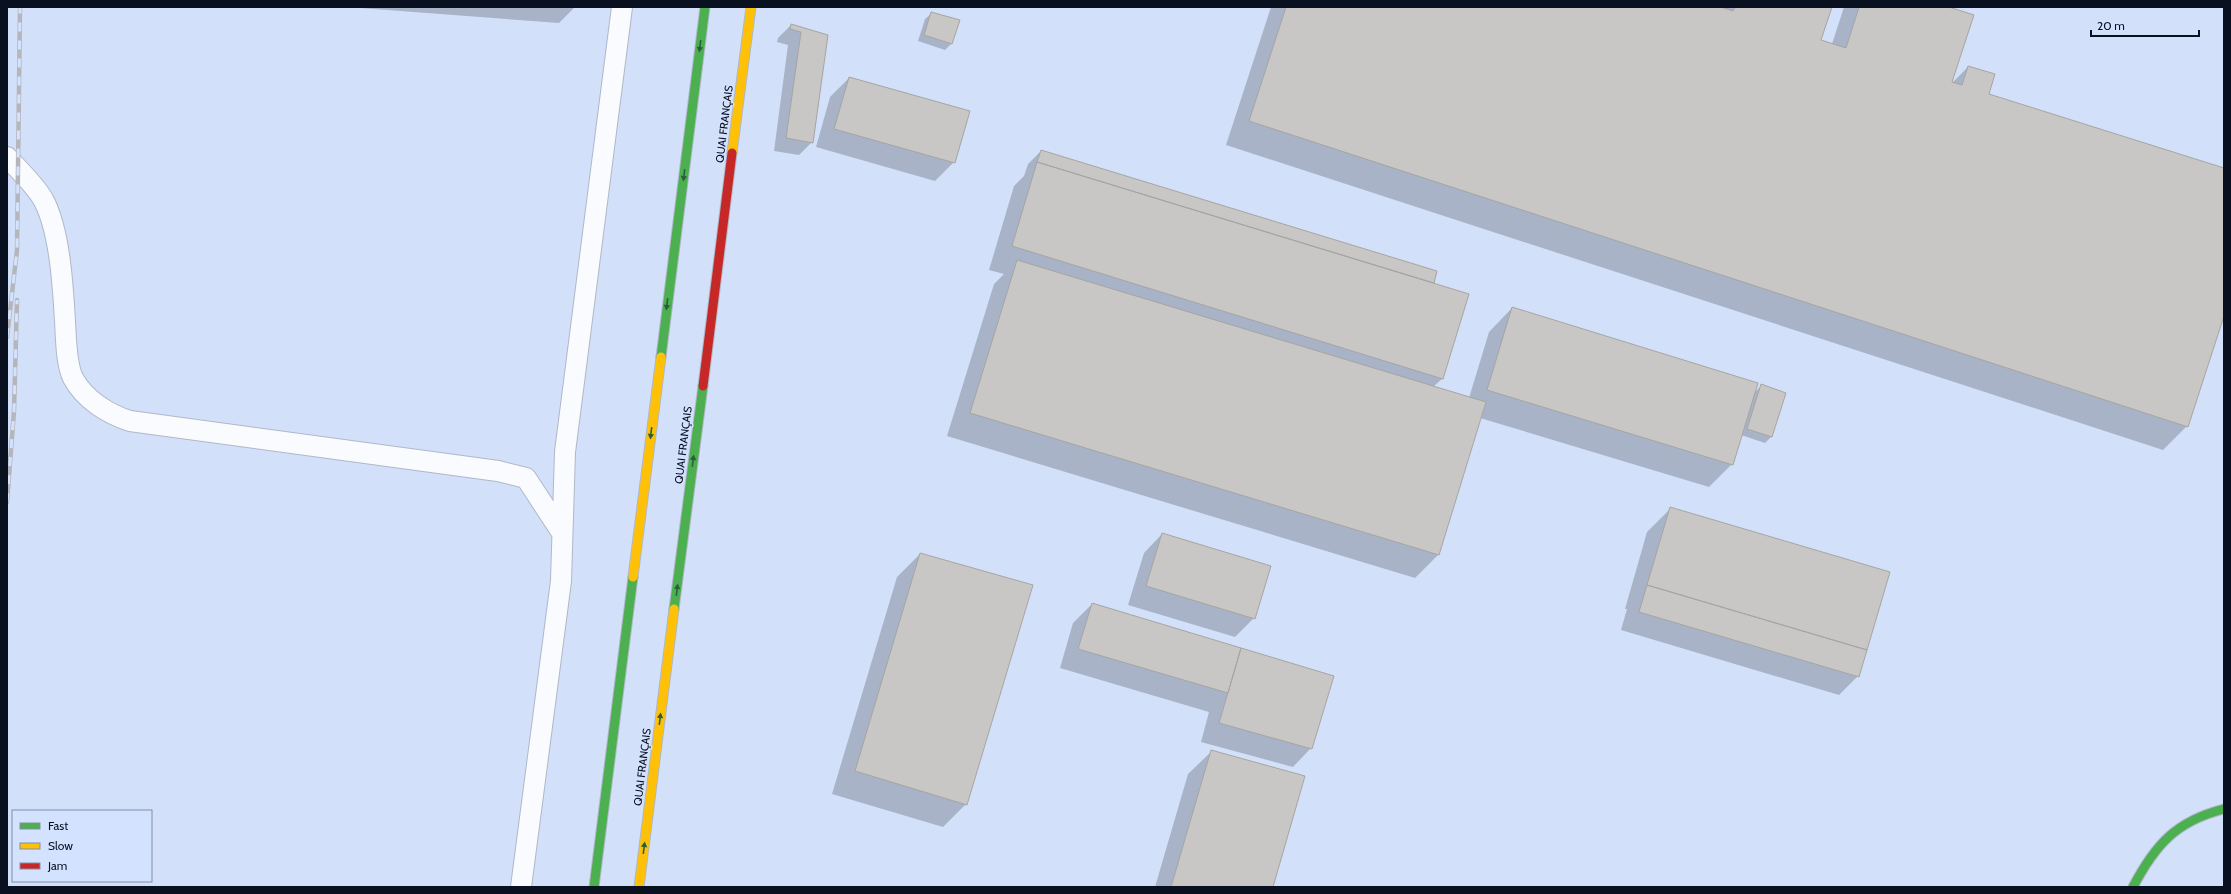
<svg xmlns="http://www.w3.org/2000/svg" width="2231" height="894" font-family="Cabin,sans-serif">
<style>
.built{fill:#d3e0f9;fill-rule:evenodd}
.shadow{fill:#0003}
.building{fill:#c8c7c5;stroke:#a5a5a2}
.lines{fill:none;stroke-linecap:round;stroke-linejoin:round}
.lane-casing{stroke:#b0b8c8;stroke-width:22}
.fast-casing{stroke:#b0b8c8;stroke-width:11}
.slow-casing{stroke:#b0b8c8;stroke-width:11}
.jam-casing{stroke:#b0b8c8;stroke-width:11}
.lane{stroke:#fafbfe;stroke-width:20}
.fast{stroke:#4caf50;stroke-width:9}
.slow{stroke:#ffc107;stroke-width:9}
.jam{stroke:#c62828;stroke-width:9}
.rail-casing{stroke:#b4b6bb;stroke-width:4.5}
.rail{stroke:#d3e2ff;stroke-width:3;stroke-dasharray:9;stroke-linecap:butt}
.oneway{fill:#2a6038}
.labels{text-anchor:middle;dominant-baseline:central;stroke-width:3;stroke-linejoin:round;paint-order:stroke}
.street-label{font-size:11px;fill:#091020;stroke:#d3e2ff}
</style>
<rect width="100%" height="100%" fill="#dde6f5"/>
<path class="built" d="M7,7H2224V887H7ZM13,811H151V881H13Z"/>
<path class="shadow" d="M347,7H575L559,23Z
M1271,7H1831L1820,40L1832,44L1844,7H1946L1950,85L1968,67L1987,95L2224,169V313L2187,426L2163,450L1226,145Z
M932,13L958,21L951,44L945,50L918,41L925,19Z
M791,25L827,36L812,142L799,155L774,151L788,45L777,42L778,38Z
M849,78L954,162L935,181L816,147L830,97Z
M1041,151L1433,282L1443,378L1433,387L1469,398L1489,332L1512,308L1754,393L1761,386L1772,436L1765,443L1741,435L1732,464L1709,487L1480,418L1438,555L1415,578L947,436L994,284L1004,274L989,270L1014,186L1024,176L1028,164Z
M1671,508L1858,676L1839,695L1621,630L1627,609H1625L1647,532Z
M1162,534L1254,618L1235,637L1128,605L1144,553Z
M920,554L966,804L943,827L832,794L897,577Z
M1092,604L1333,676L1311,748L1293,767L1201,742L1209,712L1060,668L1073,623Z
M1212,751L1272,887H1155L1188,774Z"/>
<path class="building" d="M1286,7H1721L1733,11L1735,7H1832L1821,40L1846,48L1859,7H1949L1974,15L1952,82L1962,85L1968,66L1995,74L1989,94L2224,168V316L2188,427L1249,121Z
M931,12L960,20L952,44L924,35Z
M791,24L828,35L813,143L786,138L801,32L790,29Z
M849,77L970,111L955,163L834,129Z
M1041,150L1437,271L1434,283L1037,162Z
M1037,162L1469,294L1443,379L1012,246Z
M1017,260L1486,402L1439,555L970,413Z
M1512,307L1758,383L1733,465L1487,390Z
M1761,384L1786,393L1772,437L1747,429Z
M1670,507L1890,572L1867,650L1647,585Z
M1162,533L1271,566L1255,619L1146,586Z
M920,553L1033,585L967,805L855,771Z
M1647,585L1867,650L1859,677L1639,612Z
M1092,603L1241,648L1228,693L1078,649Z
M1241,648L1334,676L1312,749L1219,723Z
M1211,750L1305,776L1273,887H1171Z"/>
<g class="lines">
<g class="lane-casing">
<path id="lane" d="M7,157C18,169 37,187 44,201C60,232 63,287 65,321C66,337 66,364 73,378C85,400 108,414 130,421L498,471L526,478L562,533
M521,887L561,581L565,452L622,7"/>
</g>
<g class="fast-casing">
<path id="fast" d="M661,357L705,7
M674,609L703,386
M594,887L633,577
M2133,887C2155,845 2176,821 2224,809"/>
</g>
<g class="slow-casing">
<path id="slow" d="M732,153L751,7
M633,577L661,357
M639,887L674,609"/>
</g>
<g class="jam-casing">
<path id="jam" d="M703,386L732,153"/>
</g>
<use href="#lane" class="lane"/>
<use href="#fast" class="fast"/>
<use href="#slow" class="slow"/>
<use href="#jam" class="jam"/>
<g class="rail-casing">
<path id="rail" d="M7,337L17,250L20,7
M7,502L14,411L17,300"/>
</g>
<use href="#rail" class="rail"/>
</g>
<defs><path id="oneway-solid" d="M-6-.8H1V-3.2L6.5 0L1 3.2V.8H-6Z"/></defs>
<g class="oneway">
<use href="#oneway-solid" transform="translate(700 46) rotate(97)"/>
<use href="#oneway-solid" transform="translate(684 175) rotate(97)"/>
<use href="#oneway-solid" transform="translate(667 304) rotate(97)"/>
<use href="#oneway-solid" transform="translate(651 433) rotate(97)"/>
<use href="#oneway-solid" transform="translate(693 461) rotate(-83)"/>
<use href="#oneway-solid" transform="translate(677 590) rotate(-83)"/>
<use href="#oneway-solid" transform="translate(660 719) rotate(-83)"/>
<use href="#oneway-solid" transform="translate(644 848) rotate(-83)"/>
</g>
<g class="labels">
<g class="street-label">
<text transform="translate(724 124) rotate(-83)">QUAI FRANÇAIS</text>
<text transform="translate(683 445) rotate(-83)">QUAI FRANÇAIS</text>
<text transform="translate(642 767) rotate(-83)">QUAI FRANÇAIS</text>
</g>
</g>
<rect width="2231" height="894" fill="none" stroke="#091020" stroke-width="16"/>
<rect x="12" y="810" width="140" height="72" fill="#d3e2ff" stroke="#828ea6"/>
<rect x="20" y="823" width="20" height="6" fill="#4caf50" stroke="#828ea6"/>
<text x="48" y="830" font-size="12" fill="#091020">Fast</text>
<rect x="20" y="843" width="20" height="6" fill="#ffc107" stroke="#828ea6"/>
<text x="48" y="850" font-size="12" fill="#091020">Slow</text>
<rect x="20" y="863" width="20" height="6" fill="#c62828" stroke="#828ea6"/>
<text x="48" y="870" font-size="12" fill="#091020">Jam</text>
<path d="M2091 30v6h108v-6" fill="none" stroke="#091020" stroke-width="2"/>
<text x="2097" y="30" font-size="12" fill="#091020" stroke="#d3e2ff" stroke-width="3" paint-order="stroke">20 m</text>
</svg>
